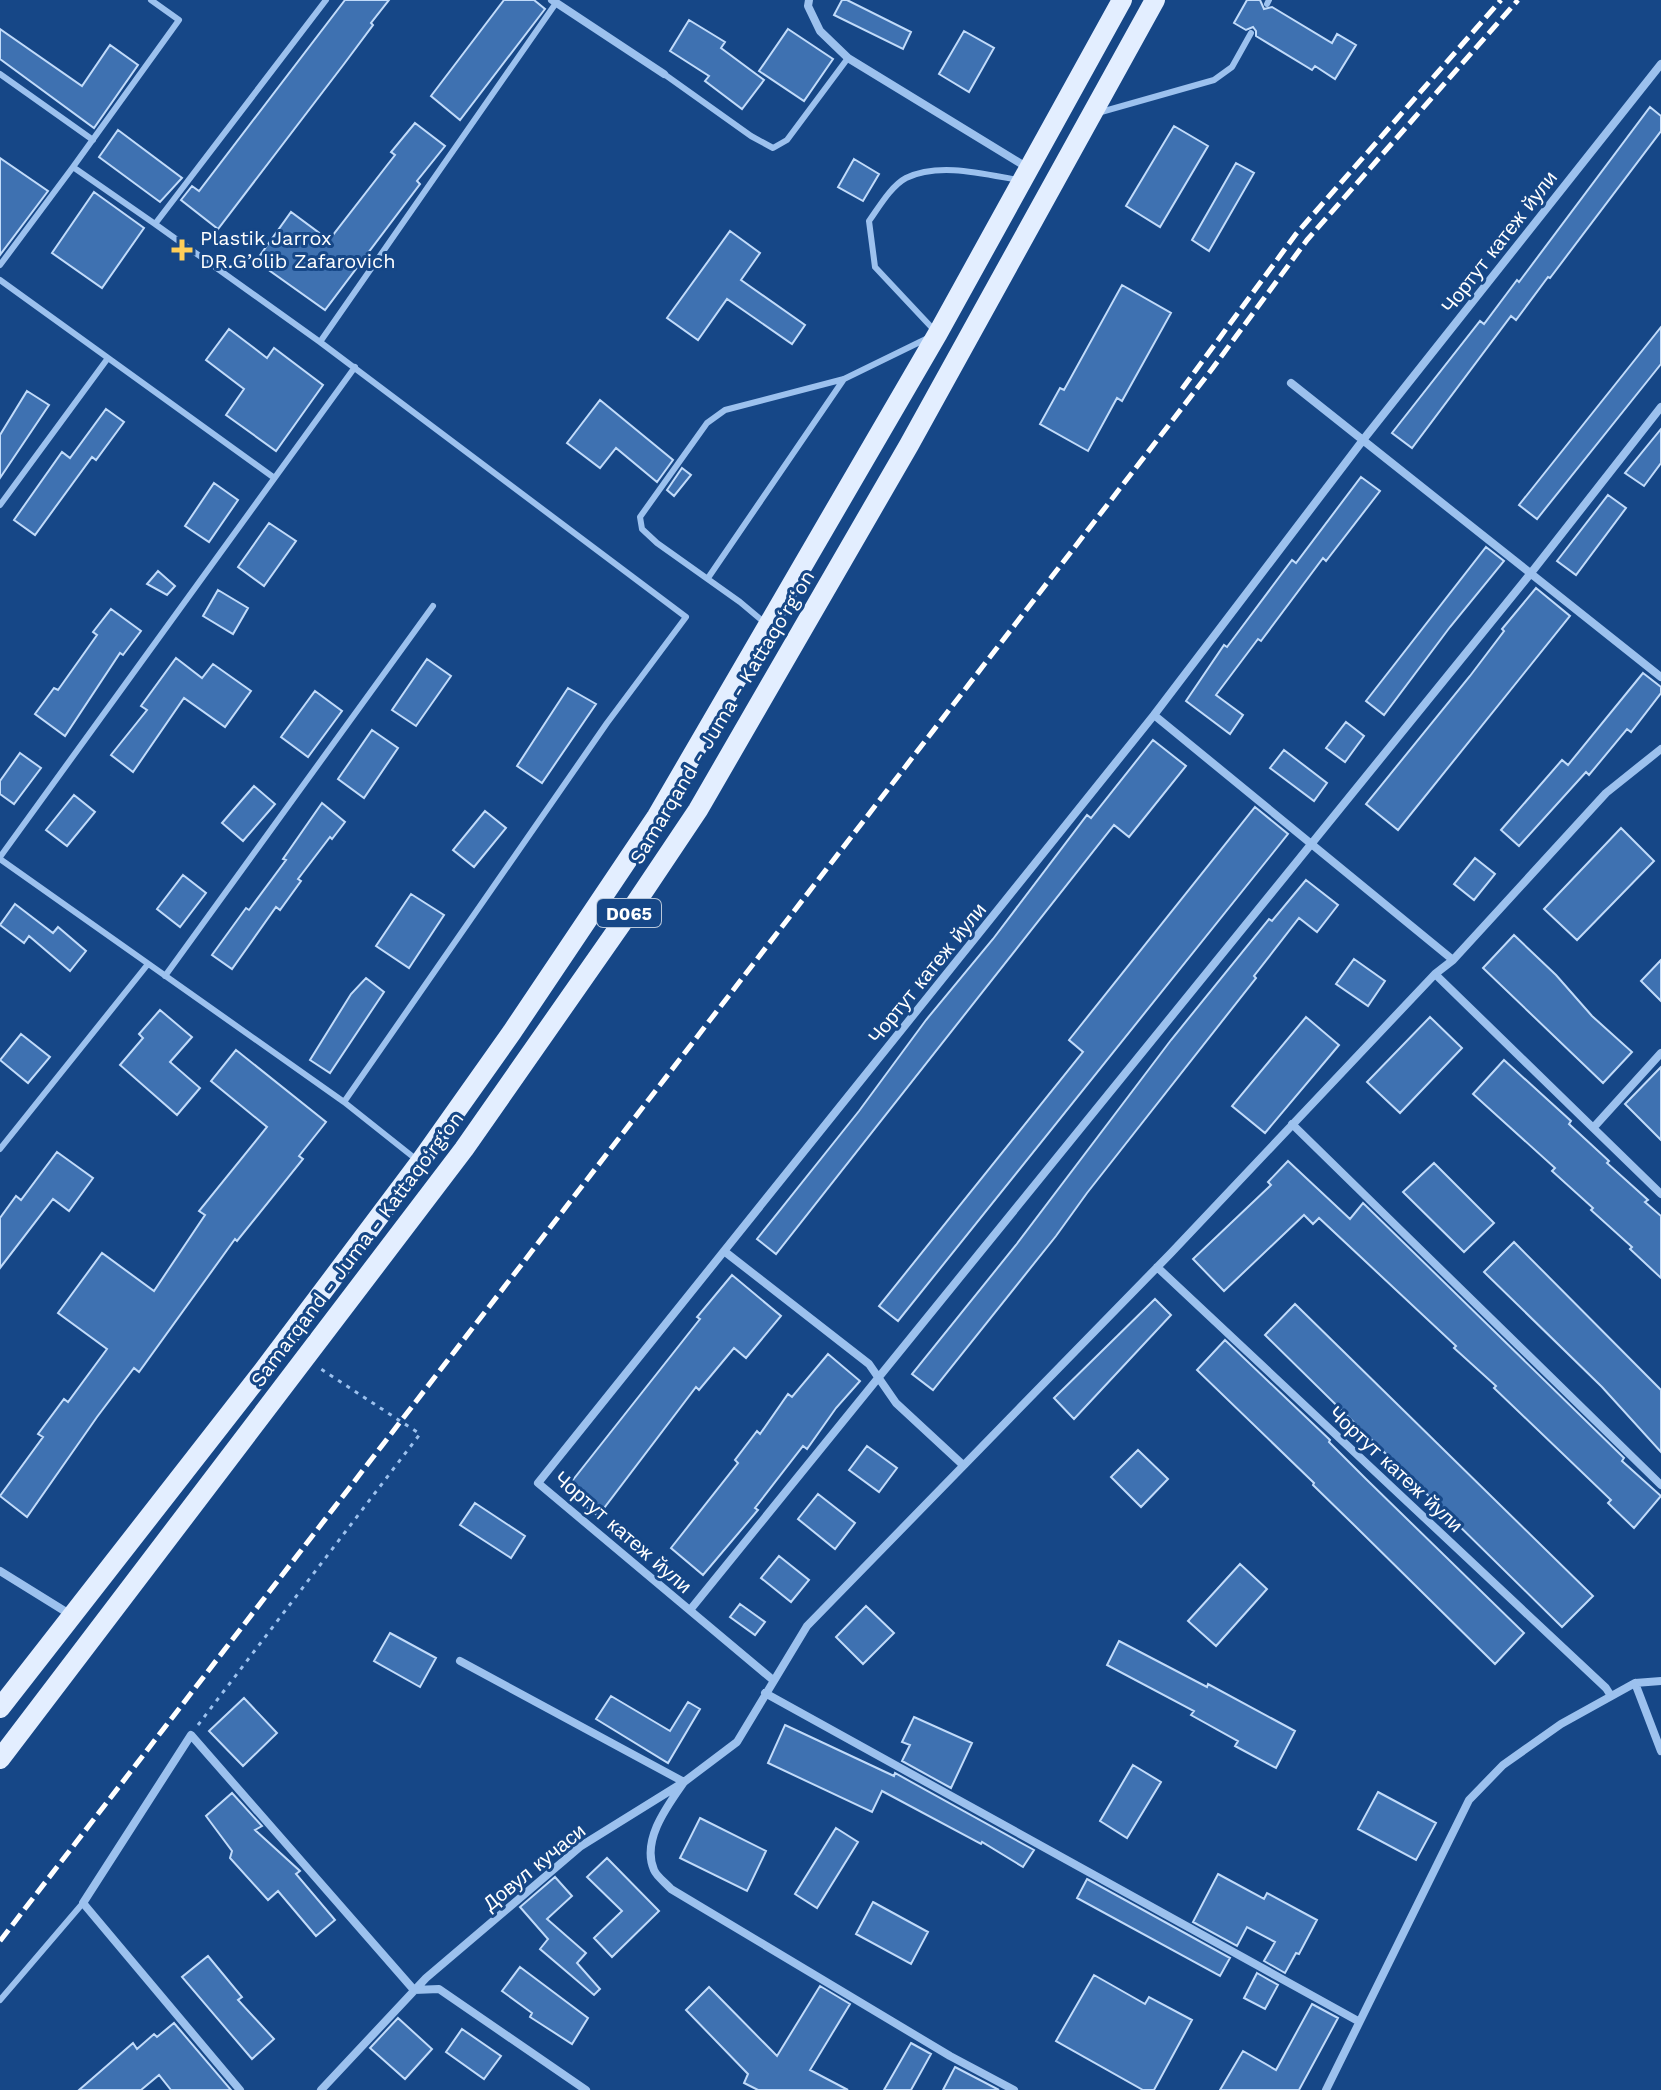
<svg xmlns="http://www.w3.org/2000/svg" width="1661" height="2090" font-family="'Work Sans',sans-serif">
<style>
.building{fill:#3e71b1;stroke:#c1dbfa;stroke-width:2}
.lines{fill:none;stroke-linecap:round;stroke-linejoin:round}
.path{stroke:#9cc1ee;stroke-width:3;stroke-dasharray:4 6;stroke-linecap:butt}
.lane{stroke:#9cc1ee;stroke-width:6}
.street{stroke:#9cc1ee;stroke-width:8}
.primary{stroke:#e3eeff;stroke-width:20}
.rail{stroke:#fff;stroke-width:5;stroke-dasharray:14 6;stroke-linecap:butt}
.poi-dot{fill:#ffce59;stroke:#164787;stroke-width:3}
.labels{text-anchor:middle;dominant-baseline:central;stroke-width:6;stroke-linejoin:round;paint-order:stroke}
.shield{fill:#164787;stroke:#b9c8db;stroke-width:2}
.shield-label{font-size:18px;font-weight:bold;fill:#fff}
.poi-label{font-size:20px;fill:#fff;stroke:#164787;text-anchor:start}
.street-label{font-size:20px;fill:#fff;stroke:#164787}
</style>
<rect width="100%" height="100%" fill="#164787"/>
<path class="building" d="M345,0H389L371,23L373,25L344,64L218,229L181,200L192,186L199,191Z
M504,0H534L545,9L460,120L431,96Z
M842,0H847L911,32L903,49L834,15Z
M1247,0H1260L1264,9L1272,7L1332,43L1337,34L1356,45L1335,79L1315,66L1312,70L1256,36V31L1253,27L1246,30L1234,23Z
M689,20L725,42L721,48L764,80L742,109L705,81L709,76L670,51Z
M0,29L82,86L110,45L138,65L94,128L0,59Z
M788,29L833,59L804,101L759,71Z
M964,31L994,48L969,92L939,74Z
M1650,107L1661,116V131L1550,278L1548,277L1516,320L1511,316L1412,448L1392,433L1480,321L1484,324L1517,280L1519,282Z
M415,123L445,146L417,181L420,184L325,310L256,261L291,212L329,240L395,155L391,152Z
M1174,126L1208,146L1160,227L1126,206Z
M118,130L182,178L160,202L99,157Z
M0,158L48,191L0,255Z
M854,159L879,174L863,201L838,187Z
M1236,163L1254,173L1209,251L1192,240Z
M94,192L144,228L102,288L52,253Z
M730,231L760,253L741,280L805,325L792,344L727,299L698,340L667,318Z
M1122,285L1171,313L1122,401L1117,398L1088,451L1040,424L1060,388L1064,390Z
M1661,327V364L1537,519L1519,505Z
M229,329L267,358L274,348L323,385L276,451L226,415L244,389L206,360Z
M27,391L49,405L0,478V435Z
M600,400L673,460L657,482L616,448L600,468L567,443Z
M106,409L124,422L96,460L92,457L35,535L14,520L62,452L70,458Z
M1661,429V463L1644,486L1625,473Z
M682,468L691,475L674,496L667,490Z
M1361,477L1380,491L1326,561L1323,558L1261,641L1258,639L1216,695L1243,715L1230,734L1186,701L1224,645L1227,647L1292,560L1296,563Z
M214,483L238,500L209,542L185,526Z
M1608,495L1626,508L1576,575L1557,561Z
M269,523L296,541L264,586L238,567Z
M1486,547L1504,561L1450,627L1384,715L1366,701Z
M158,571L175,586L167,595L147,584Z
M1536,588L1570,616L1398,830L1366,804L1470,676L1504,631L1502,629Z
M218,590L248,608L233,634L203,616Z
M111,609L141,631L123,655L120,653L65,736L35,714L54,688L58,690L97,635L93,632Z
M176,658L202,678L213,664L251,691L225,727L184,698L133,772L111,755L147,710L141,706Z
M427,659L451,676L416,726L392,710Z
M1643,673L1661,687V693L1631,732L1627,729L1589,775L1586,772L1519,846L1501,830L1562,760L1568,765Z
M568,688L596,704L542,783L517,766Z
M315,691L342,711L308,757L281,737Z
M1346,722L1364,736L1345,762L1326,748Z
M372,730L398,748L364,798L338,779Z
M1153,740L1186,766L1129,837L1114,825L776,1254L757,1239L859,1111L926,1020L993,939L1087,815L1091,818Z
M1284,750L1327,783L1314,801L1270,768Z
M20,753L41,768L14,804L0,794V781Z
M254,786L275,804L243,841L222,823Z
M74,795L95,812L67,846L46,830Z
M322,803L345,822L332,839L330,837L298,879L301,881L280,910L276,907L232,969L212,955L246,908L249,910L286,860L283,859Z
M1255,807L1288,834L898,1321L879,1306L1083,1052L1069,1040Z
M485,811L506,828L474,867L453,850Z
M1621,828L1654,861L1577,940L1544,909Z
M1475,858L1495,874L1474,900L1454,884Z
M183,875L206,893L180,927L157,909Z
M1306,880L1338,905L1317,932L1299,918L1254,976L1256,978L1087,1193L1056,1236L933,1390L912,1374L1016,1245L1171,1040L1269,919L1272,921Z
M411,894L444,915L409,968L376,946Z
M15,904L53,933L58,927L86,951L70,971L29,936L24,943L0,925Z
M1514,935L1556,975L1592,1016L1632,1052L1603,1083L1483,968Z
M1354,959L1385,981L1368,1006L1336,984Z
M1661,960V1001L1641,981Z
M366,978L384,992L330,1073L310,1060L351,994Z
M160,1010L192,1037L170,1062L200,1088L177,1115L120,1065L143,1038L139,1034Z
M1306,1017L1339,1045L1265,1133L1232,1106Z
M1430,1017L1462,1048L1400,1113L1367,1082Z
M21,1034L50,1057L28,1083L0,1060Z
M236,1050L326,1122L299,1156L303,1159L237,1241L235,1239L139,1372L134,1368L97,1417L27,1517L0,1496L43,1437L38,1434L64,1399L68,1402L107,1349L58,1313L102,1253L154,1291L205,1215L199,1211L267,1127L211,1081Z
M1504,1060L1571,1121L1569,1124L1609,1161L1607,1163L1648,1200L1645,1202L1661,1216V1278L1630,1249L1632,1247L1591,1210L1593,1208L1552,1171L1555,1168L1473,1094Z
M1661,1067V1140L1625,1104Z
M57,1152L93,1178L69,1211L53,1199L0,1268V1218L16,1196L21,1200Z
M1288,1161L1350,1219L1363,1203L1624,1458L1622,1461L1661,1496L1634,1528L1608,1503L1611,1500L1494,1388L1496,1386L1454,1348L1456,1346L1319,1218L1313,1224L1304,1215L1224,1291L1193,1259L1271,1185L1268,1182Z
M1434,1163L1494,1223L1464,1252L1403,1192Z
M1514,1242L1661,1390V1452L1602,1387L1484,1272Z
M732,1275L781,1316L746,1358L734,1348L699,1390L696,1387L598,1516L565,1490L700,1319L697,1317Z
M1155,1299L1171,1315L1074,1419L1054,1398Z
M1295,1304L1593,1596L1562,1627L1265,1335Z
M1225,1340L1330,1440L1329,1442L1366,1479L1524,1633L1495,1664L1354,1525L1313,1485L1314,1483L1197,1370Z
M828,1354L860,1381L836,1408L807,1449L803,1446L755,1508L758,1510L703,1575L671,1548L738,1463L735,1460L757,1431L760,1434L788,1394L792,1397Z
M867,1446L897,1468L879,1492L849,1470Z
M1138,1450L1168,1479L1141,1507L1111,1477Z
M818,1494L855,1523L835,1549L798,1519Z
M475,1503L525,1536L511,1558L460,1525Z
M779,1556L809,1580L791,1602L761,1578Z
M1240,1564L1267,1589L1216,1646L1188,1621Z
M740,1604L765,1622L755,1635L730,1617Z
M866,1606L894,1633L863,1664L836,1637Z
M390,1633L436,1658L420,1687L374,1661Z
M1119,1641L1207,1687L1208,1684L1295,1731L1276,1768L1235,1746L1238,1741L1191,1715L1194,1711L1107,1665Z
M611,1696L670,1731L688,1702L700,1709L668,1763L596,1719Z
M244,1698L277,1733L243,1766L209,1731Z
M914,1717L972,1743L951,1788L902,1761L910,1745L902,1742Z
M785,1725L894,1776L895,1773L1034,1850L1023,1867L982,1842L981,1844L882,1791L872,1812L768,1763Z
M1133,1765L1161,1782L1127,1838L1100,1821Z
M1378,1792L1436,1823L1416,1860L1358,1829Z
M232,1793L262,1826L255,1830L300,1871L296,1874L335,1920L316,1936L278,1891L268,1900L230,1858L232,1851L206,1816Z
M700,1818L766,1851L747,1891L680,1858Z
M836,1828L858,1842L817,1908L795,1894Z
M607,1858L659,1911L612,1957L594,1938L622,1911L587,1877Z
M1218,1874L1264,1899L1267,1893L1317,1920L1299,1954L1296,1953L1285,1973L1264,1961L1275,1942L1247,1927L1237,1946L1193,1922Z
M555,1877L572,1896L547,1919L586,1953L577,1963L600,1989L594,1995L540,1949L548,1939L520,1907Z
M1087,1879L1230,1958L1220,1976L1077,1898Z
M873,1902L928,1932L911,1964L856,1934Z
M208,1956L242,1997L238,2000L274,2039L252,2059L182,1977Z
M520,1967L588,2018L572,2044L530,2017L532,2013L502,1991Z
M1257,1973L1278,1985L1265,2009L1244,1998Z
M1094,1975L1145,2004L1149,1997L1192,2020L1154,2090H1143L1056,2041Z
M820,1986L850,2004L810,2070L848,2090H758L744,2083L748,2074L686,2010L709,1987L777,2056Z
M1312,2004L1338,2018L1299,2090H1220L1243,2051L1276,2070Z
M398,2018L432,2049L405,2079L370,2048Z
M174,2023L231,2090H171L159,2075L141,2090H79L133,2043L137,2049L154,2034L157,2037Z
M462,2029L501,2056L484,2079L446,2052Z
M911,2043L931,2054L911,2090H884Z
M955,2067L999,2090H943Z"/>
<g class="lines">
<path class="path" d="M198,1725L420,1434L321,1369"/>
<path class="lane" d="M1267,4L1269,0
M0,74L93,140
M664,74L751,136L773,148L787,140L848,58
M1101,112L1214,80L1232,67L1251,33
M73,167L179,20L151,0
M0,265L73,167L155,224
M0,280L273,477
M935,331L875,267L869,221C879,207 891,186 906,178C939,162 984,174 1018,180
M320,342L155,224L326,0
M0,505L108,358
M708,578L844,379
M765,623L740,602L657,543L642,529L640,517L707,423L725,410L844,379L928,338
M0,857L355,367
M0,859L344,1102L417,1160
M165,976L433,606
M344,1102L607,723L686,617L320,342L556,3
M0,1149L148,964
M0,2000L83,1903"/>
<path class="street" d="M552,0L664,74
M809,0L808,6L820,31L848,58L1028,168
M1291,383L1661,677
M1154,715L1453,960
M1435,974L1661,1194
M1292,1124L1661,1485
M1594,1127L1661,1053
M724,1251L869,1364L896,1403L963,1465
M1157,1267L1606,1688L1611,1696
M0,1571L71,1615
M690,1610L1531,573L1661,407
M460,1661L684,1782C668,1805 641,1840 654,1870C657,1877 666,1883 671,1889L950,2056L1014,2090
M773,1680L538,1483L1154,715L1363,440L1661,64
M1635,1683L1661,1751
M765,1693L1358,2021
M240,2090L83,1903L191,1735L414,1990L439,1989L586,2090
M321,2090L426,1978L581,1846L684,1782L737,1742L807,1626L1171,1253L1435,974L1453,960L1606,793L1661,749
M1326,2090L1469,1800L1503,1765L1561,1724L1635,1683L1661,1681"/>
<path class="primary" d="M0,1708L263,1371L420,1162L512,1032L657,816L938,333L1122,0
M0,1759L464,1149L631,910L698,810L909,445L1155,0"/>
<path class="rail" d="M1182,389L1296,234L1501,0
M0,1941L1212,369L1307,240L1518,0"/>
</g>
<path class="poi-dot" d="M178 238h8v8h8v8h-8v8h-8v-8h-8v-8h8z"/>
<g class="labels">
<rect class="shield" x="597" y="899" width="64" height="28" rx="6"/>
<g class="shield-label">
<text x="629" y="913">D065</text>
</g>
<g class="poi-label">
<text x="200" y="238">Plastik Jarrox<tspan x="200" dy="23">DR.G’olib Zafarovich</tspan></text>
</g>
<g class="street-label">
<text transform="translate(1499 242) rotate(-52)">Чортут катеж йули</text>
<text transform="translate(722 717) rotate(-59)">Samarqand - Juma - Kattaqo‘rg‘on</text>
<text transform="translate(927 973) rotate(-51)">Чортут катеж йули</text>
<text transform="translate(357 1249) rotate(-53)">Samarqand - Juma - Kattaqo‘rg‘on</text>
<text transform="translate(1396 1469) rotate(43)">Чортут катеж йули</text>
<text transform="translate(623 1532) rotate(41)">Чортут катеж йули</text>
<text transform="translate(534 1867) rotate(-39)">Довул кучаси</text>
</g>
</g>
</svg>
